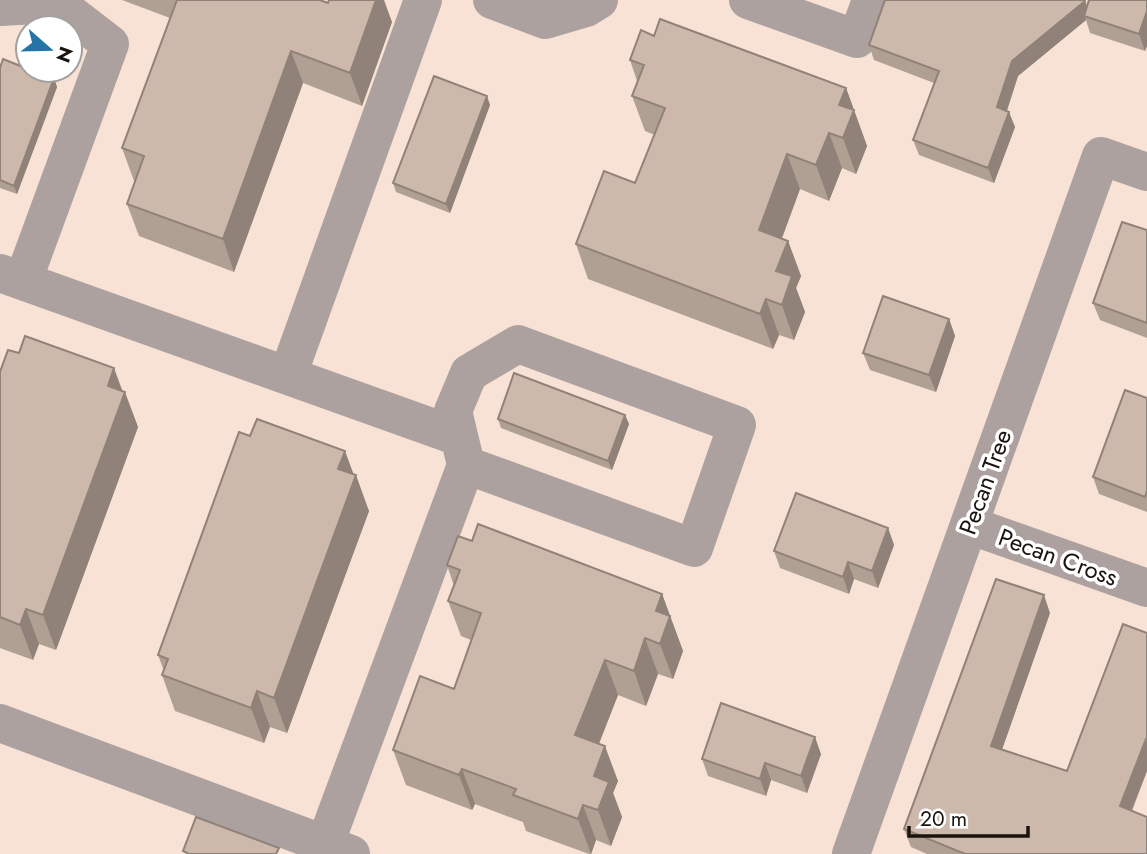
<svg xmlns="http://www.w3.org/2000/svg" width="1147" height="854" font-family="Jost,sans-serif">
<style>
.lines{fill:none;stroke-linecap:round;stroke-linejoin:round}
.minor{stroke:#aca19f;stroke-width:38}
.wall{fill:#b09f93}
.shaded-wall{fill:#908278}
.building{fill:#cdb9ab;stroke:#908278;stroke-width:2}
.labels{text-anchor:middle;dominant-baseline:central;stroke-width:7;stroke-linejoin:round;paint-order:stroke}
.street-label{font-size:24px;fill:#1a130e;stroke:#fff}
</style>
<rect width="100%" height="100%" fill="#f8e2d5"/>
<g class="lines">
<path class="minor" d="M492,0L545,20L586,8L599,0
M748,0L857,39L871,0
M0,7L58,4L60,0
M0,273L459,437
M23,281L110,44L58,4
M288,375L423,0
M969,525L1147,588
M0,723L351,854
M325,844L466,465L694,548L737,425L518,344L469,373L453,411L466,465
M851,854L1101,156L1147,172"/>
</g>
<path class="wall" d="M122,0H320L392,22L362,106L303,83L234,272L139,236L127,204L135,181H134L122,148L170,18Z
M1147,0V46L1145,51L1090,33L1086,20L1018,76L1007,111L1015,127L994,183L919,155L913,140L934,83L874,60L869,45L1085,1L1087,6Z
M654,36L846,88L867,146L856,174L842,168L829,201L800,189L782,238L788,241L801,276L796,288L805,312L794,340L779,335L773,349L588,279L576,244L635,183L655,135L645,131L632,96L637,81L630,60Z
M0,68L54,78L57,87L17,194L0,188Z
M490,105L450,213L396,192L393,183Z
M1147,230V338L1100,320L1093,303Z
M949,319L955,336L936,392L870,370L863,353Z
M0,372L123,391L138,427L56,650L39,644L33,660L0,648Z
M1147,398V512L1099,494L1093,477Z
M625,415L629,424L612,470L501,428L498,419Z
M353,475L369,511L287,733L270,727L264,743L175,711L162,675L164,671L158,655Z
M888,528L894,545L878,588L854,579L849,594L780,568L774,551Z
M472,541L662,594L683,651L673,679L658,674L646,706L618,695L599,744L618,781L613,793L622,817L611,846L596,840L591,854H589L526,831L523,822L475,804L472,810L406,785L393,750L454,689L471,640L461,636L448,601L454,586L447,565Z
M1050,613L1002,749L1067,771L1147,633V771L1132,811L1147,854H927L911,847L904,829Z
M821,754L807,793L771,780L766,796L708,776L702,759Z"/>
<path class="shaded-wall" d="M376,0H384L392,22L362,106L350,73Z
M1085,1L1091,16H1084L1086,20L1018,76L1003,122L997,107L1012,61Z
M1147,11V46L1145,51L1139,34Z
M291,51L303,83L234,272L223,239Z
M54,78L57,87L17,194L14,186Z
M846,88L867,146L856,174L843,138L839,105Z
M487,96L490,105L450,213L446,204Z
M1009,112L1015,127L994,183L988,168Z
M829,133L842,168L829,201L816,165Z
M787,154L800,189L772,265L759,230Z
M788,241L801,276L796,288L805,312L794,340L782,305L776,271Z
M766,299L779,335L773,349L760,314Z
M949,319L955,336L936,392L929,375Z
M114,368L124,395L125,392L138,427L56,650L43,615L108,386Z
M625,415L629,424L612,470L608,461Z
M345,451L355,478L356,475L369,511L287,733L274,698L338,469Z
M888,528L894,545L878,588L872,571Z
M848,562L854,579L849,594L843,577Z
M662,594L683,651L673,679L660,644L656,611Z
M1044,595L1050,613L997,764L991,746Z
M26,609L39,644L33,660L20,625Z
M645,638L658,674L646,706L634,671Z
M605,660L618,695L588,771L575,735Z
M257,691L270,727L264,743L251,708Z
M815,737L821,754L807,793L801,776Z
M1146,739L1147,742V771L1126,824L1120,806Z
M605,746L618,781L613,793L622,817L611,846L598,810L594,776Z
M765,763L771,780L766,796L760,779Z
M462,769L475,804L472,810L459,775Z
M583,805L596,840L591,854L578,819Z"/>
<path class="building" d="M177,0H320L328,3L329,0H376L350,73L291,51L223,239L127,204L144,156L122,148Z
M885,0H1084L1085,1L1012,61L997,107L1009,112L988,168L913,140L939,71L869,45Z
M1089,0H1147V11L1139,34L1084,16Z
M660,19L846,88L839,105L854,110L843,138L829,133L816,165L787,154L759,230L788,241L776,271L792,276L782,305L766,299L760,314L576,244L604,171L635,183L665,108L632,96L644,65L630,60L641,30L654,36Z
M3,59L28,69V70H32L54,78L14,186L0,180V68Z
M434,76L487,96L446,204L393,183Z
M1122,222L1147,230V323L1093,303Z
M883,296L949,319L929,375L863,353Z
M25,336L114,368L108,386L125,392L43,615L26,609L20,625L0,617V372L8,350L19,353Z
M514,373L625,415L608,461L498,419Z
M1125,390L1147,398V491L1145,497L1093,477Z
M257,419L345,451L338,469L356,475L274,698L257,691L251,708L162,675L168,659L158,655L239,432L250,436Z
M796,493L888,528L872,571L848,562L843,577L774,551Z
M478,524L662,594L656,611L670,616L660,644L645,638L634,671L605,660L575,735L605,746L594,776L609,782L598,810L583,805L578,819L513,795L516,789L462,769L459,775L393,750L420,676L454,689L481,613L448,601L460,570L447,565L458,536L472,541Z
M996,579L1044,595L991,746L1067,771L1123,624L1147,633V739H1146L1120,806L1147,817V854H965L904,829Z
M721,703L815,737L801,776L765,763L760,779L702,759Z
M196,817L279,848L276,854H189L183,851Z"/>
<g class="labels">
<g class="street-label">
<text transform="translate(985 482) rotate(-70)">Pecan Tree</text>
<text transform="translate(1058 557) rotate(20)">Pecan Cross</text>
</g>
</g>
<g transform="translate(49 49) rotate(110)"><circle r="33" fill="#ffffff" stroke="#a3a19f" stroke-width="2"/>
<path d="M0-5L12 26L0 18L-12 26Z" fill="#2475a6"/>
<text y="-10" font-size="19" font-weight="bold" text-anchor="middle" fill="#1a130e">N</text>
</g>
<path d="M909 826v10h119v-10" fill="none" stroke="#1a130e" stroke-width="3.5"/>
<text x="920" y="826" font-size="21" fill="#1a130e" stroke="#ffffff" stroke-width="5" paint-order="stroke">20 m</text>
</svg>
